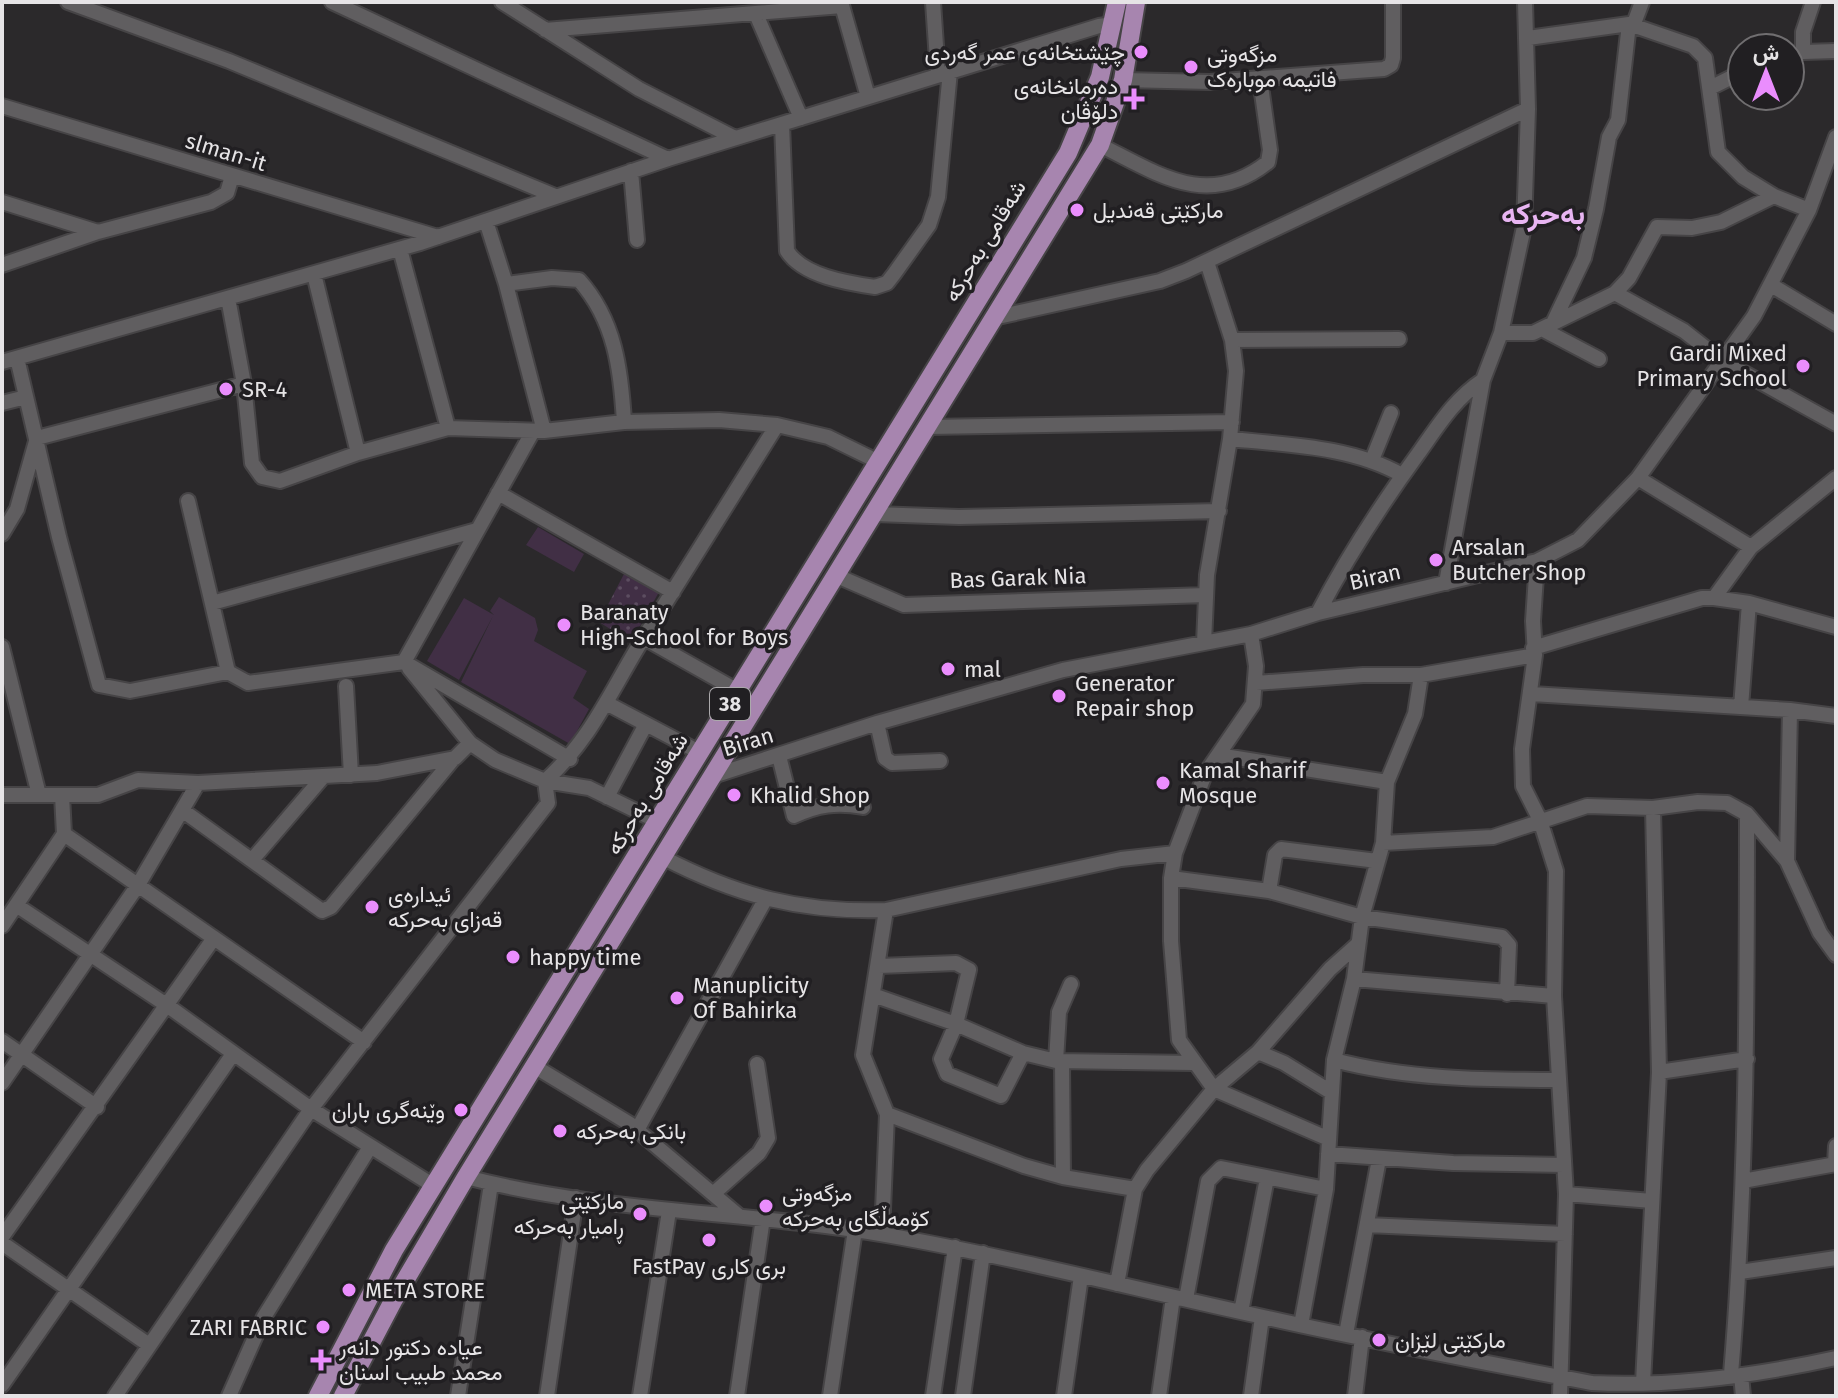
<svg xmlns="http://www.w3.org/2000/svg" width="1838" height="1398" font-family="'Fira Sans',Vazirmatn,sans-serif">
<style>
.green{fill:#412f45}
.garden{fill:url(#garden-dots)}
.lines{fill:none;stroke-linecap:round;stroke-linejoin:round}
.minor-casing{stroke:#464446;stroke-width:18}
.major-casing{stroke:#464446;stroke-width:22}
.minor{stroke:#605e60;stroke-width:14}
.major{stroke:#a785af;stroke-width:18}
.poi-dot{fill:#ea8dfd;stroke:#211f22;stroke-width:3}
.labels{text-anchor:middle;dominant-baseline:central;stroke-width:7;stroke-linejoin:round;paint-order:stroke}
.shield{fill:#211f22;stroke:#aba9ab;stroke-width:2}
.shield-label{font-size:20px;font-weight:bold;fill:#e6e4e6}
.poi-label{font-size:22px;fill:#e6e4e6;stroke:#211f22;text-anchor:start}
.street-label{font-size:22px;fill:#e6e4e6;stroke:#211f22}
.district-label{font-size:30px;font-weight:bold;fill:#e8b5f2;stroke:#211f22}
</style>
<defs>
<pattern id="garden-dots" width="8" height="8" patternUnits="userSpaceOnUse" patternTransform="scale(2)"><rect width="8" height="8" fill="#412f45"/><path d="M2 2h.1M6 6h.1" fill="none" stroke="#5c4d60" stroke-width="1.8" stroke-linecap="round"/></pattern>
</defs>
<rect width="100%" height="100%" fill="#2b292b"/>
<path class="green" d="M538,527L584,554L574,572L526,545Z
M499,597L535,618L538,630L534,641L587,671L573,698L589,709L570,744L461,682L493,616L459,680L427,661L464,598L494,615L490,611Z"/>
<path class="garden" d="M624,574L659,592L631,642L599,622Z"/>
<g class="lines">
<g class="minor-casing">
<path id="minor" d="M68,2L229,61L555,196
M332,2L668,159
M502,2L639,89L735,138
M841,2L868,97
M933,2L938,75
M1813,2L1803,32V52L1836,51
M756,14L801,118
M1633,26L1642,2
M545,30L842,6
M1528,38L1629,24L1693,46L1705,58L1718,152L1743,177L1774,196L1809,210
M1123,80L1210,82L1384,69L1391,65L1393,58V2
M1712,87L1732,77L1742,66
M2,106L438,237
M782,124L787,251C803,276 847,283 875,287L887,283L894,274L929,225L938,197L950,71
M1100,145C1158,174 1208,210 1268,162L1270,150L1260,79
M631,171L637,240
M2,202L98,232
M486,221L506,284L544,431
M400,249L448,428
M2,265L98,232L211,202L227,193L232,176
M314,274L358,453
M506,284L552,278L579,280C615,320 621,370 624,422
M1771,285L1836,324
M1615,293L1684,331L1721,360L1836,424
M228,298L244,384L252,463L262,477L280,481L358,453L448,428L544,431L624,422L719,420L777,425L828,437L879,462
M993,318L1160,281L1186,271L1528,109
M1553,323L1584,258L1596,209L1609,137L1618,120L1629,24
M1542,329L1599,359
M1501,333H1533L1615,293L1629,278L1657,227L1692,228L1721,222L1774,196
M1232,340L1399,339
M17,358L59,537L99,685L130,691L228,672
M2,362L420,243L668,159L1099,26L1113,24
M2,403L26,397
M928,427L1232,422
M1230,439C1288,445 1351,446 1402,475
M1372,460L1391,413
M1638,478L1751,547
M498,493L673,592
M188,501L228,672L248,683L404,662L570,759
M875,514L959,517L1219,511
M2,534L17,509L37,438L244,384
M1537,561L1533,621L1535,655L1522,749L1523,786L1540,820L1556,871L1554,996L1566,1194L1560,1396
M837,576L904,605L1206,595
M1446,583L1483,380L1501,333L1524,227L1528,109L1525,2
M1714,598L1749,603L1836,627
M212,603L477,530
M1318,613C1347,557 1381,505 1418,454C1438,426 1454,399 1483,380
M1251,634L1256,666L1253,704L1205,774L1175,853L1171,878V941L1179,1040L1214,1089L1329,1139
M644,638L738,691
M1204,643L1207,575L1230,439L1236,371L1232,340L1207,262
M2,647L39,795
M1533,648L1702,598H1714L1751,547L1836,478
M404,662L533,431
M409,668L470,743
M1256,683L1363,675H1421L1535,655
M346,686L351,775
M1532,694L1790,710L1836,716
M608,704L701,753
M1741,707L1749,603
M877,723L885,758L892,763L940,761
M1218,755L1387,782
M779,756L794,816C817,805 837,802 863,807
M713,776L877,723L1063,670L1251,634L1318,613L1537,561L1578,540L1638,478L1754,316L1809,210L1836,137
M2,795H98L138,780L198,783L377,773L455,758L470,743L495,760L545,781L589,788L659,822
M607,797L646,724
M182,810L322,911L331,907L454,758
M64,834L364,1042
M1383,843L1493,837L1587,806L1653,808L1698,802L1727,803L1747,814L1787,861L1820,933L1836,955
M664,858C738,896 802,913 886,910L1121,859L1175,853
M252,860L323,777
M1787,861L1790,710
M1171,878L1269,891L1362,917L1502,937L1509,945L1507,994
M1269,891L1275,855L1281,849L1377,861
M16,905L168,1006L311,1109L434,1186
M2,926L64,834L62,795
M879,966L956,963L969,970L956,1024L941,1059L947,1074L1001,1096L1023,1053
M1354,979L1554,996
M873,995L956,1024L1023,1053L1056,1061L1193,1063
M2,1041L97,1107
M1258,1052L1284,1063L1331,1092
M1334,1060C1405,1079 1485,1080 1559,1080
M1056,1061L1059,1012L1071,984
M1062,1062L1063,1177
M534,1066L630,1124L739,1216
M1659,1072L1747,1059
M2,1083L138,885L198,783
M887,1114L1024,1166L1063,1177L1135,1189
M637,1130L765,900
M1328,1154L1453,1163L1564,1165
M1835,1164L1836,1146
M466,1177C604,1213 747,1211 886,1235C1011,1257 1135,1289 1259,1316C1369,1341 1481,1362 1592,1383C1670,1387 1759,1375 1836,1358
M1743,1181L1836,1164
M713,1194L759,1153L768,1138L757,1064
M1566,1194L1652,1201
M1367,1225L1565,1234
M882,1234L887,1114L863,1055L886,910
M2,1237L214,938
M2,1243L149,1345
M1740,1272L1836,1258
M1117,1284L1135,1189L1147,1170L1214,1089L1258,1052L1330,969L1358,944
M1186,1299L1208,1181L1221,1168L1326,1189
M1241,1312L1267,1178
M1301,1325L1326,1189L1334,1060L1354,979L1362,917L1383,843L1387,782L1415,714L1421,675
M1346,1334L1379,1159
M1731,1374C1747,1188 1747,1001 1747,814
M1741,1375L1743,1396
M1643,1383L1659,1072L1653,808
M2,1385L233,1054
M115,1396L311,1109L548,803L545,781C589,741 608,697 638,647C685,573 731,499 777,425
M229,1396L264,1317L370,1147
M458,1396L491,1184
M547,1396L576,1198
M640,1396L669,1211
M737,1396L763,1218
M830,1396L855,1230
M933,1396L955,1247
M963,1396L983,1253
M1064,1396L1081,1276
M1159,1396L1173,1297
M1251,1396L1262,1317
M1355,1396L1362,1337"/>
</g>
<g class="major-casing">
<path id="major" d="M318,1396L394,1250L1068,153L1100,77L1117,2
M343,1396L393,1301L466,1177L1100,145L1123,80L1136,2"/>
</g>
<use href="#minor" class="minor"/>
<use href="#major" class="major"/>
</g>
<g class="poi-dot">
<circle cx="1141" cy="52" r="8"/>
<circle cx="1191" cy="67" r="8"/>
<path d="M1130 87h8v8h8v8h-8v8h-8v-8h-8v-8h8z"/>
<circle cx="1077" cy="210" r="8"/>
<circle cx="1803" cy="366" r="8"/>
<circle cx="226" cy="389" r="8"/>
<circle cx="1436" cy="560" r="8"/>
<circle cx="564" cy="625" r="8"/>
<circle cx="948" cy="669" r="8"/>
<circle cx="1059" cy="696" r="8"/>
<circle cx="1163" cy="783" r="8"/>
<circle cx="734" cy="795" r="8"/>
<circle cx="372" cy="907" r="8"/>
<circle cx="513" cy="957" r="8"/>
<circle cx="677" cy="998" r="8"/>
<circle cx="461" cy="1110" r="8"/>
<circle cx="560" cy="1131" r="8"/>
<circle cx="766" cy="1206" r="8"/>
<circle cx="640" cy="1214" r="8"/>
<circle cx="709" cy="1240" r="8"/>
<circle cx="349" cy="1290" r="8"/>
<circle cx="323" cy="1327" r="8"/>
<circle cx="1379" cy="1340" r="8"/>
<path d="M317 1348h8v8h8v8h-8v8h-8v-8h-8v-8h8z"/>
</g>
<g class="labels">
<rect class="shield" x="710" y="688" width="40" height="32" rx="6"/>
<g class="shield-label">
<text x="730" y="704">38</text>
</g>
<g class="poi-label">
<text x="1125" y="52" text-anchor="end">چێشتخانەی عمر گەردی</text>
<text x="1207" y="54">مزگەوتی<tspan x="1207" dy="25">فاتیمە موبارەک</tspan></text>
<text x="1118" y="86" text-anchor="end">دەرمانخانەی<tspan x="1118" dy="25">دلۆڤان</tspan></text>
<text x="1093" y="210">مارکێتی قەندیل</text>
<text x="1787" y="353" text-anchor="end">Gardi Mixed<tspan x="1787" dy="25">Primary School</tspan></text>
<text x="242" y="389">SR-4</text>
<text x="1452" y="547">Arsalan<tspan x="1452" dy="25">Butcher Shop</tspan></text>
<text x="580" y="612">Baranaty<tspan x="580" dy="25">High-School for Boys</tspan></text>
<text x="964" y="669">mal</text>
<text x="1075" y="683">Generator<tspan x="1075" dy="25">Repair shop</tspan></text>
<text x="1179" y="770">Kamal Sharif<tspan x="1179" dy="25">Mosque</tspan></text>
<text x="750" y="795">Khalid Shop</text>
<text x="388" y="894">ئیدارەی<tspan x="388" dy="25">قەزای بەحرکە</tspan></text>
<text x="529" y="957">happy time</text>
<text x="693" y="985">Manuplicity<tspan x="693" dy="25">Of Bahirka</tspan></text>
<text x="445" y="1110" text-anchor="end">وێنەگری باران</text>
<text x="576" y="1131">بانکی بەحرکە</text>
<text x="782" y="1193">مزگەوتی<tspan x="782" dy="25">کۆمەڵگای بەحرکە</tspan></text>
<text x="624" y="1201" text-anchor="end">مارکێتی<tspan x="624" dy="25">ڕامیار بەحرکە</tspan></text>
<text x="709" y="1266" text-anchor="middle">FastPay بری كاری</text>
<text x="365" y="1290">META STORE</text>
<text x="307" y="1327" text-anchor="end">ZARI FABRIC</text>
<text x="1395" y="1340">مارکێتی لێزان</text>
<text x="339" y="1347">عياده دكتور دانەر<tspan x="339" dy="25">محمد طبيب اسنان</tspan></text>
</g>
<g class="street-label">
<text transform="translate(226 152) rotate(17)">slman-it</text>
<text transform="translate(985 241) rotate(-59)">شەقامی بەحرکە</text>
<text transform="translate(1375 577) rotate(-13)">Biran</text>
<text transform="translate(1018 578) rotate(-2)">Bas Garak Nia</text>
<text transform="translate(748 742) rotate(-17)">Biran</text>
<text transform="translate(647 794) rotate(-59)">شەقامی بەحرکە</text>
</g>
<g class="district-label">
<text x="1543" y="214">بەحرکە</text>
</g>
</g>
<rect width="1838" height="1398" fill="none" stroke="#e6e4e6" stroke-width="8"/>
<g transform="translate(1766 72)"><circle r="38" fill="#211f22" stroke="#706e70" stroke-width="2"/>
<path d="M0-6L14 30L0 20L-14 30Z" fill="#ea8dfd"/>
<text y="-12" font-size="22" font-weight="bold" text-anchor="middle" fill="#e6e4e6">ش</text>
</g>
</svg>
